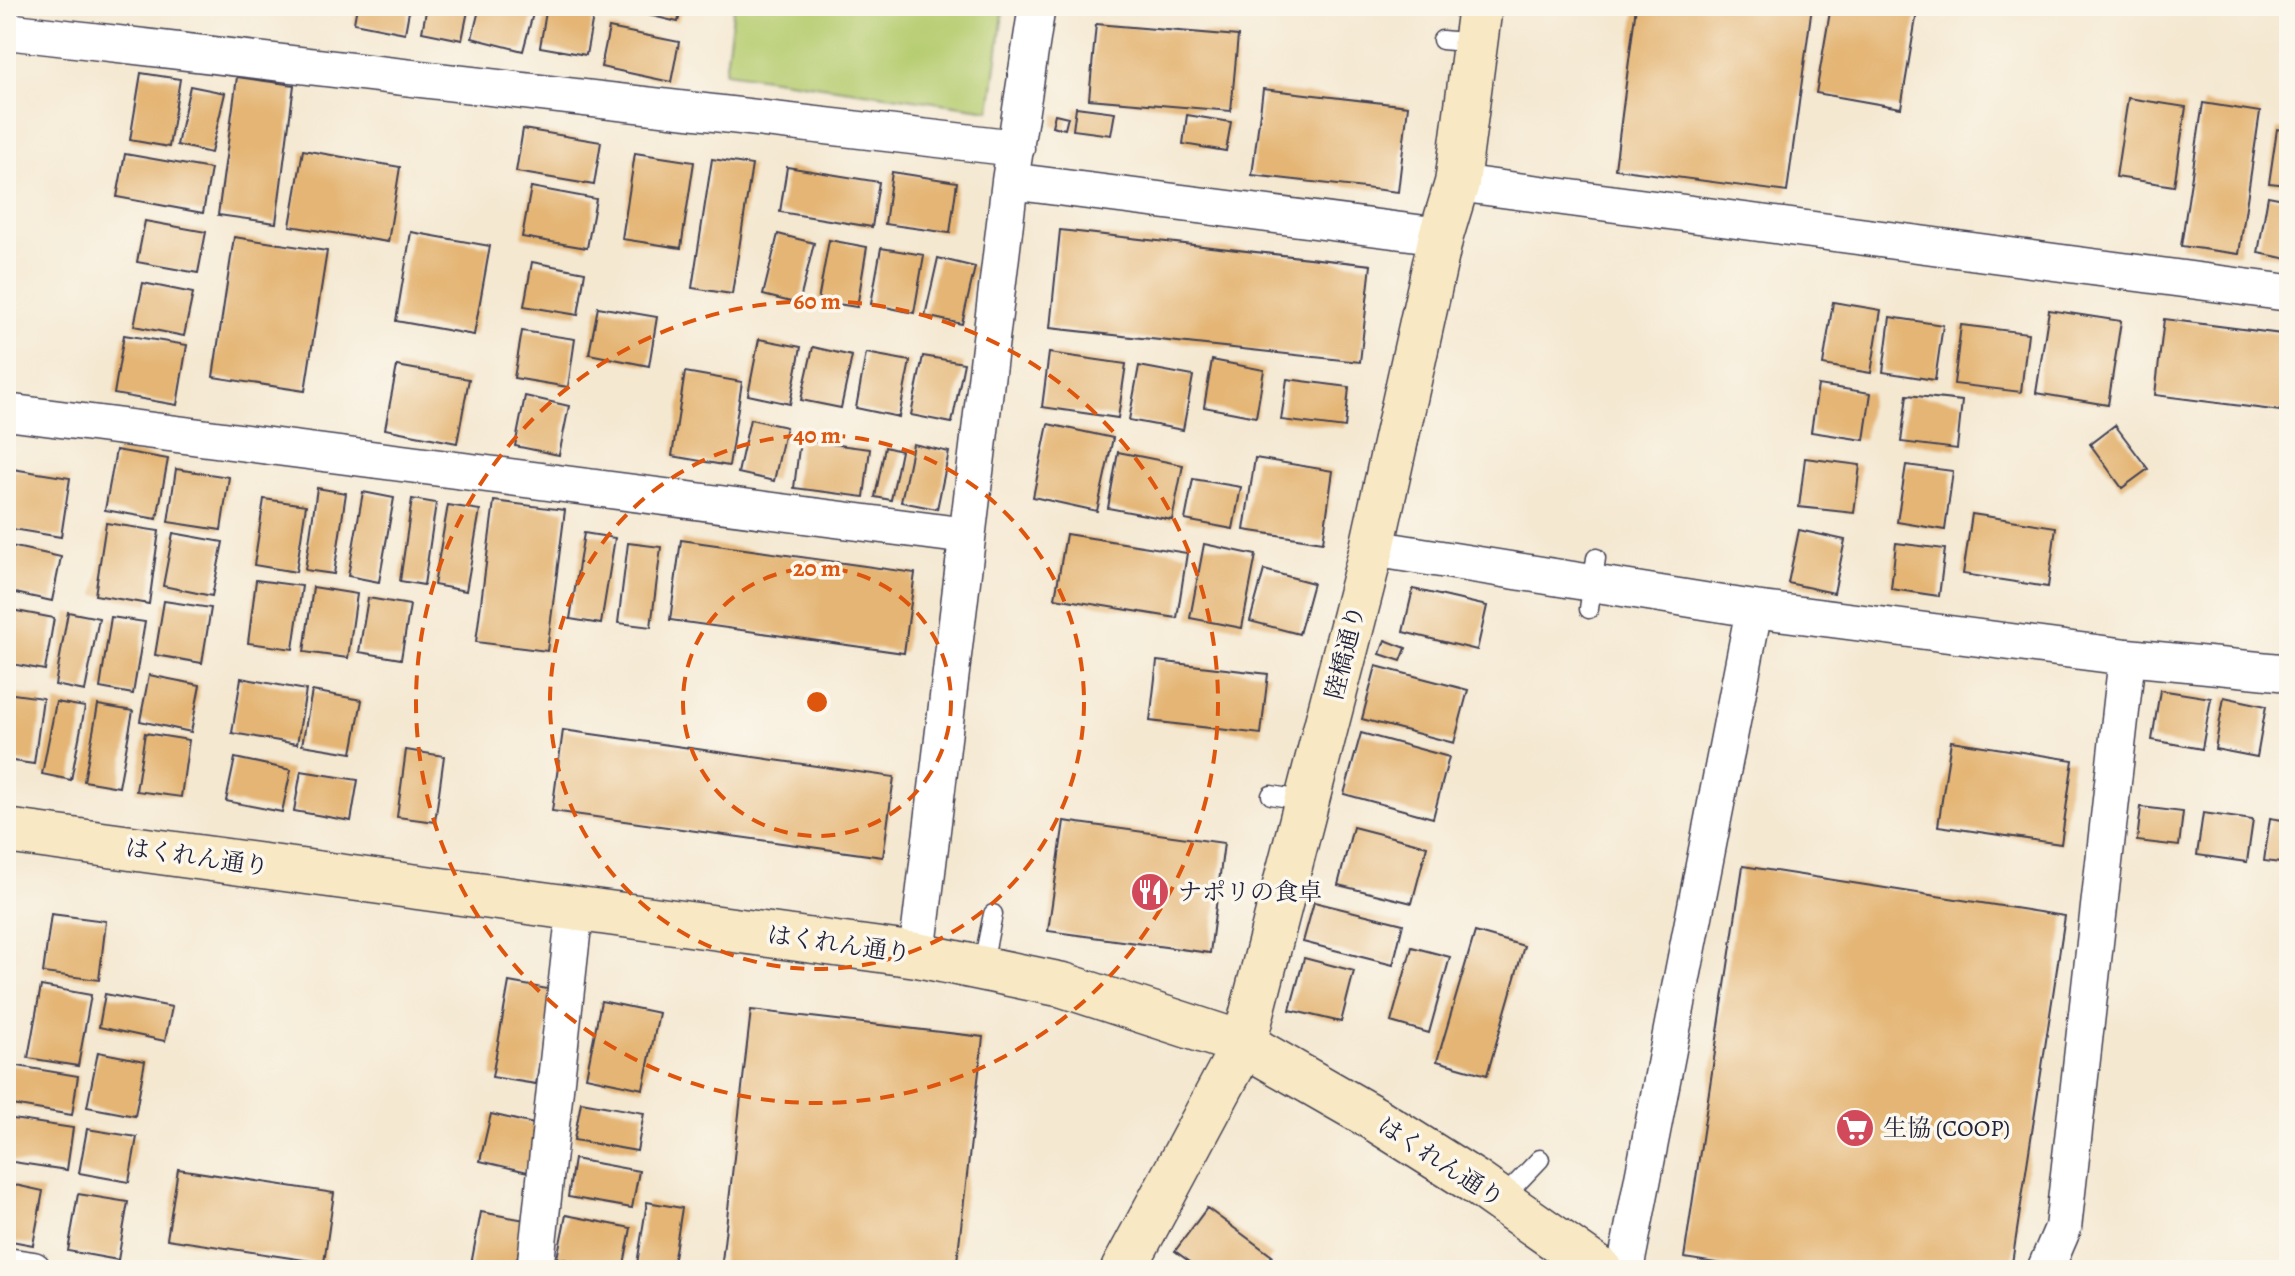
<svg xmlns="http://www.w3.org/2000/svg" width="2295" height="1276" font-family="Alegreya,'Noto Serif JP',serif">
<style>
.green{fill:#b7cd72;stroke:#6c7856;stroke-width:2}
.building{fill:#e4b574}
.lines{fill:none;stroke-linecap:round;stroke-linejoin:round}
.lane-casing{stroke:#424052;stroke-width:21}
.street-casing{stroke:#424052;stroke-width:39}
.secondary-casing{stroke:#424052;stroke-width:47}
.lane{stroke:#fff;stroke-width:18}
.street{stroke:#fff;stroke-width:36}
.secondary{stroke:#f8e8c3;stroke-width:44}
.ring{fill:none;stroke:#de560e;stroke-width:4;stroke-dasharray:14 10}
.labels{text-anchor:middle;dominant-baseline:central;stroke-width:7;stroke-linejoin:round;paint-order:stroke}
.street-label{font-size:24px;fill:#22223b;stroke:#fbf7ec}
.poi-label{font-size:24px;fill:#22223b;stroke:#fbf7ec;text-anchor:start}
.centre{fill:#de560e;stroke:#fbf7ec;stroke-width:4}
.ring-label{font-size:24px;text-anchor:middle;font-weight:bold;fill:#de560e;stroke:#fbf7ec;stroke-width:7;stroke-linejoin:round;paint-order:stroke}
</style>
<rect width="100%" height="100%" fill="#fbf7ec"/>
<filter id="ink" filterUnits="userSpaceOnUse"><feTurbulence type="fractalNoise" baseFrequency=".0125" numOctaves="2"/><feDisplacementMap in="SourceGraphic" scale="16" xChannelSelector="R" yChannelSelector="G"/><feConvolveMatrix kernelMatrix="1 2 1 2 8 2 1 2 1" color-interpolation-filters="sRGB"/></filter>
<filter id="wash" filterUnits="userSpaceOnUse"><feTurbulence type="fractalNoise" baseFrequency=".006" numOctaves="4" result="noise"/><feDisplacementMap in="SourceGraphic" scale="32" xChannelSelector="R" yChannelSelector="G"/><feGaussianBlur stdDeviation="1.8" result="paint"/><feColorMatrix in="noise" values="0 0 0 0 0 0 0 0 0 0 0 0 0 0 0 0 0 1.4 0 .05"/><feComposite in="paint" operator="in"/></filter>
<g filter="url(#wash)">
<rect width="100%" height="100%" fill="#f4e8d1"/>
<path class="green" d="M734,6H1004L990,110L725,72Z"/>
<g id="blocks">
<path class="building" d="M357,6H410L405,33L354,23Z
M427,6H469L462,40L422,32Z
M480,6H535L523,51L472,38Z
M547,6H595L586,55L540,47Z
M610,6H682L678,22Z
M1636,6H1812L1787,192L1615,169Z
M1831,6H1918L1901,108L1816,93Z
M1096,24L1238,36L1231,111L1089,99Z
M609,28L679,42L671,82L601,67Z
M141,73L180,79L169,147L130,140Z
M2287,75L2289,76V107L2282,106Z
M237,77L294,85L276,223L218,215Z
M190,86L225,93L211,153L177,145Z
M1263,89L1408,106L1398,192L1252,175Z
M2128,98L2186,107L2174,186L2116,177Z
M2203,103L2260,112L2239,254L2181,246Z
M1076,107L1115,112L1111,135L1073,130Z
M1055,114L1068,117L1065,129L1052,126Z
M1187,115L1231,122L1226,151L1183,144Z
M523,129L601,142L594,185L516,172Z
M2277,129L2289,131V185L2269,183Z
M303,150L400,167L388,242L290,226Z
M635,153L694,162L681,248L622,239Z
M125,154L211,169L203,213L117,197Z
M712,159L752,165L732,294L692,288Z
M787,167L879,182L872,227L780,212Z
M892,172L957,182L950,233L885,224Z
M531,187L596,199L587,248L522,237Z
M2268,196L2289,200V259L2258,253Z
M145,221L206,232L198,273L137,262Z
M1060,230L1371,265L1360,362L1050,328Z
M411,232L490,246L474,335L396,321Z
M778,234L814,243L799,304L763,295Z
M234,237L327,251L305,391L213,377Z
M829,240L867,247L857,307L818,301Z
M881,248L924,255L914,313L871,304Z
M938,258L975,267L962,324L925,316Z
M532,262L585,272L578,315L524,306Z
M143,283L193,293L184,336L134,326Z
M1833,302L1881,310L1871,373L1823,365Z
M598,307L657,317L649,366L589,354Z
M2049,310L2121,321L2108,405L2036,393Z
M1890,317L1943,325L1935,380L1883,372Z
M2164,319L2289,335V412L2155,395Z
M1961,325L2028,333L2021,392L1954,384Z
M522,331L575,339L568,387L514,378Z
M124,335L187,345L177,405L114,394Z
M759,339L801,347L790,404L748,395Z
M813,347L852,356L841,408L801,400Z
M866,353L910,361L899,417L856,408Z
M1049,353L1126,364L1118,418L1042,407Z
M923,356L964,363L952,423L911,415Z
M1212,360L1264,370L1256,417L1204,407Z
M397,366L469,379L457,443L385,429Z
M1139,366L1193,376L1183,430L1129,420Z
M685,372L742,382L729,466L672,456Z
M1287,379L1349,387L1345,428L1281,420Z
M1818,385L1871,393L1864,440L1811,432Z
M1907,395L1962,401L1957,449L1901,442Z
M525,396L569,406L559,455L515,446Z
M750,419L786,427L774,481L738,473Z
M1048,424L1113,438L1097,511L1033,497Z
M2115,425L2148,469L2122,488L2090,444Z
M800,440L870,449L864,497L794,488Z
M913,444L949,452L937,509L901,502Z
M885,447L901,451L891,500L875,497Z
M116,450L168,459L157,519L105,510Z
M1118,452L1183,465L1172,520L1108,508Z
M1255,458L1333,471L1323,542L1244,530Z
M1805,458L1860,465L1854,513L1799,507Z
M1906,465L1953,471L1945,530L1897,522Z
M6,468L70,478L61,537L6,528Z
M176,469L229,477L221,530L168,522Z
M1193,479L1241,487L1233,529L1185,520Z
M317,488L346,493L334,574L305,570Z
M363,492L394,498L379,582L348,576Z
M264,499L306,505L296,572L254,565Z
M412,499L436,503L424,585L400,581Z
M494,501L565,510L547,651L476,642Z
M448,505L480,510L466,591L434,585Z
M1972,514L2056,527L2048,587L1963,574Z
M106,523L159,531L149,604L95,595Z
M1799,530L1845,540L1834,593L1788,583Z
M173,533L223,542L212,596L163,586Z
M584,533L615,538L601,624L570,619Z
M1066,534L1187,553L1177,618L1055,598Z
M681,540L915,573L904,653L670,620Z
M628,543L661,547L651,627L618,623Z
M1896,543L1945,549L1939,596L1891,589Z
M1204,544L1256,555L1242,628L1190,618Z
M6,545L61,557L52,601L6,591Z
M1264,570L1313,583L1299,634L1250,621Z
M256,580L302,586L293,649L248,643Z
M313,587L357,594L348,658L304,652Z
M1413,589L1487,606L1477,650L1403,632Z
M368,598L410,605L401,659L359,652Z
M164,601L211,608L202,663L155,655Z
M6,609L54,618L45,670L6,663Z
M68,612L99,618L85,691L55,685Z
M111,617L145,622L133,694L100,688Z
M1385,640L1406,648L1401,661L1380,654Z
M1157,661L1268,674L1261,734L1150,721Z
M1376,666L1468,690L1454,743L1362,719Z
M149,675L200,685L191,732L140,721Z
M241,678L306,690L297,744L232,733Z
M2160,690L2211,698L2202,749L2152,740Z
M312,691L362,700L352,753L302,745Z
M6,693L43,698L34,764L6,760Z
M2224,697L2266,706L2257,757L2215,749Z
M56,702L85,707L71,780L42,774Z
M98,705L133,711L119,787L84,781Z
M563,730L894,777L883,857L552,811Z
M145,733L189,740L181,797L136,791Z
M1361,733L1449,757L1433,818L1344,794Z
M1951,741L2073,760L2061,844L1938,826Z
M406,750L444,756L435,822L397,817Z
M235,758L291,770L282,812L226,801Z
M301,771L358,780L351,821L294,811Z
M2141,807L2183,812L2179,846L2137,841Z
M2203,813L2253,820L2247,862L2197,855Z
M2270,818L2289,821V864L2264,861Z
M1064,821L1224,843L1210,953L1048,931Z
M1353,827L1427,846L1412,903L1338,885Z
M1743,866L2065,916L2011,1270H1761L1684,1258Z
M1314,902L1403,924L1393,965L1303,942Z
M51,914L106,921L99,980L43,973Z
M1475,932L1524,946L1487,1075L1437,1061Z
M1412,947L1450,957L1429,1033L1391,1022Z
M1304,958L1354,971L1341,1022L1290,1010Z
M509,982L553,990L536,1084L492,1077Z
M41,986L91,995L78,1066L28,1058Z
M105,994L172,1007L165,1041L99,1027Z
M601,1001L659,1013L643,1089L586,1077Z
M751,1010L983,1037L956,1270H721Z
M98,1052L145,1061L135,1116L87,1107Z
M6,1064L78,1076L72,1115L6,1104Z
M581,1102L644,1113L637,1151L574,1140Z
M491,1114L538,1125L528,1172L480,1161Z
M6,1118L73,1128L67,1170L6,1161Z
M87,1129L137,1137L129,1182L79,1173Z
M574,1159L639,1171L632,1208L568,1197Z
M178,1169L334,1193L324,1263L167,1239Z
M6,1183L43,1191L33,1245L6,1240Z
M78,1194L128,1202L118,1260L68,1251Z
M647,1202L682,1208L672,1270H636Z
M1207,1208L1272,1256L1262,1270H1201L1175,1251Z
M481,1212L525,1220L515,1270H470Z
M566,1215L631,1228L623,1270L557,1258Z"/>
</g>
</g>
<g filter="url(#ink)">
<use href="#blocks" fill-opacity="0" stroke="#424052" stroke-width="2"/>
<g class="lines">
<g class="lane-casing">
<path id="lane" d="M1442,40L1475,43
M1589,609L1596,558
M1271,795L1307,801
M982,968L993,914
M1501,1200L1540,1159"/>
</g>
<g class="street-casing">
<path id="street" d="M6,31L1016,148
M1010,181L1441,236
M1457,183L2289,293
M6,412L967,536
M1372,548L1754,609L2127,657L2289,673
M917,955L1010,181L1037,6
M6,1266L33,1270
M535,1270L575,908
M1625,1270L1754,609
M2045,1270L2063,1228L2127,657"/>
</g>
<g class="secondary-casing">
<path id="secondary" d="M6,831L917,955L1063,985L1244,1044L1375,1119L1475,1182L1600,1270
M1123,1270L1244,1044L1372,548L1441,236L1457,183L1480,6"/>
</g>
<use href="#lane" class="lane"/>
<use href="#street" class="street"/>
<use href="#secondary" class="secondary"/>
</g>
</g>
<g class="ring">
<circle cx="817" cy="702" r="134"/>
<circle cx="817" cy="702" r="267"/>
<circle cx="817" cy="702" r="401"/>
</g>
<defs>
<g id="restaurant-disc" transform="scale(2)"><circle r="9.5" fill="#d1495b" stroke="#fbf7ec"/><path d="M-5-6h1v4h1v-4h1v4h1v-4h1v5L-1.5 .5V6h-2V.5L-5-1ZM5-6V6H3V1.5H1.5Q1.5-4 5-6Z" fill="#fff"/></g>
<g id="supermarket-disc" transform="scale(2)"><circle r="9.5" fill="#d1495b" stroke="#fbf7ec"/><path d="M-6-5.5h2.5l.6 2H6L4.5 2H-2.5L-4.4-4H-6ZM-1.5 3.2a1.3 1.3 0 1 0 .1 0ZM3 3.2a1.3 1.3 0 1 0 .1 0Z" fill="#fff"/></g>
</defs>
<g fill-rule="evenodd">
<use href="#restaurant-disc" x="1150" y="892"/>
<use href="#supermarket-disc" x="1855" y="1128"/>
</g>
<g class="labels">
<g class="street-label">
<text transform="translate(1345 652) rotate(-76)">陸橋通り</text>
<text transform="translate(197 857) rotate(8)">はくれん通り</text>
<text transform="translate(839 944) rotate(8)">はくれん通り</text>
<text transform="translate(1441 1162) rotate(33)">はくれん通り</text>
</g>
<g class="poi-label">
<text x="1178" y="892">ナポリの食卓</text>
<text x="1883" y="1128">生協 (COOP)</text>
</g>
</g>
<circle cx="817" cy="702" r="12" class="centre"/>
<g class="ring-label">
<text x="817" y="309">60 m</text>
<text x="817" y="443">40 m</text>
<text x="817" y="576">20 m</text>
</g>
<rect width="2295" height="1276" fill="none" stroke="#fbf7ec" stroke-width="32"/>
</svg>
